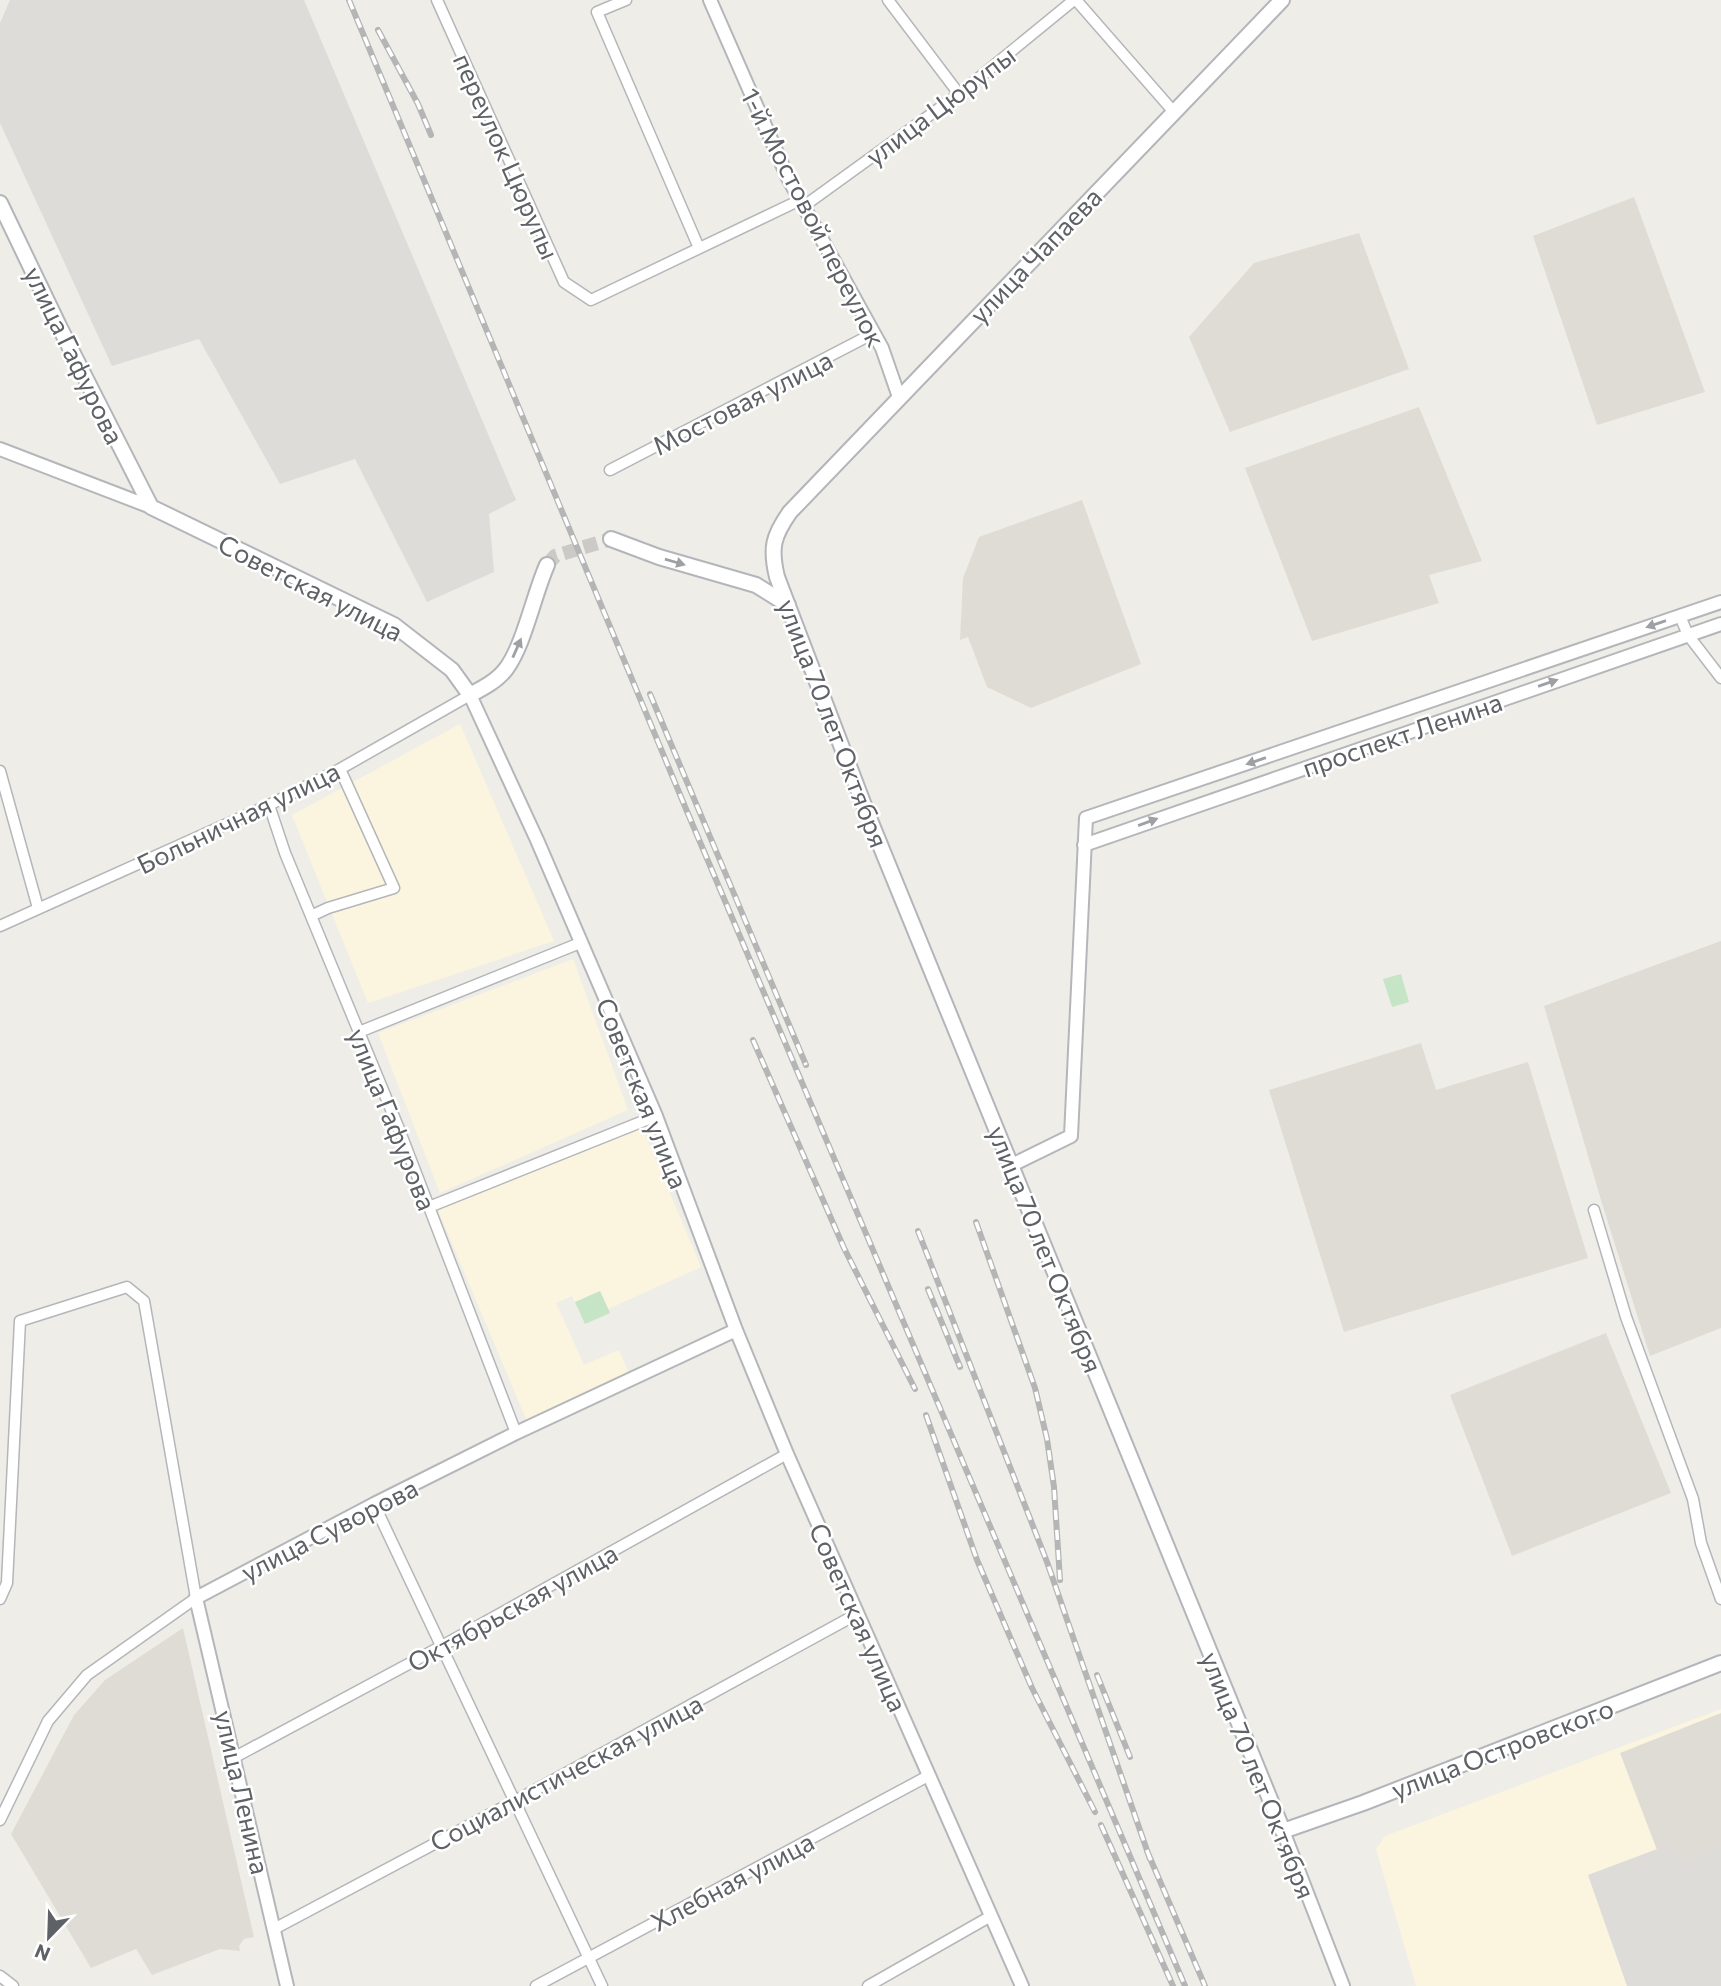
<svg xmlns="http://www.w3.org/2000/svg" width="1721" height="1986" font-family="Commissioner,sans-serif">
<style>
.commercial{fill:#fbf5df}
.industrial{fill:#dedcd9}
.education{fill:#dfdcd5}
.green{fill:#c6e4c6}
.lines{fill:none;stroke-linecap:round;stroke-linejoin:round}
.secondary-tunnel{stroke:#cbcac6;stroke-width:14;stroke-dasharray:14 7;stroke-linecap:butt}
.minor-casing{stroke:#b4b6ba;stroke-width:13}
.tertiary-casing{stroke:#b4b6ba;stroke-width:16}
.secondary-casing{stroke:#b3b5ba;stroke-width:18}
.minor{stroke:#fff;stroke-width:10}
.tertiary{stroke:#fff;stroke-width:12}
.secondary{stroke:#fff;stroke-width:14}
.rail-casing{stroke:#b4b5b5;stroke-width:6}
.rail{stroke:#fff;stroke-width:3.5;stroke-dasharray:10;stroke-linecap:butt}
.oneway{fill:#9ea0a3}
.labels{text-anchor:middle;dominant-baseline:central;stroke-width:5;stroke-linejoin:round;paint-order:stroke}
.street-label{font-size:26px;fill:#5e6165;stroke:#fff}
</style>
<rect width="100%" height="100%" fill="#efede7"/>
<path class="commercial" d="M460,724L554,941L368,1003L292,815Z
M573,959L628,1110L440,1193L378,1033Z
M641,1125L701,1267L608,1309L600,1291L575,1302L572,1296L556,1303L584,1365L619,1350L629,1374L527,1421L438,1210Z
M1721,1709V1825L1588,1875L1627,1986H1416L1376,1849L1385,1836Z"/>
<path class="industrial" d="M10,0H304L516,500L489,514L494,572L427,602L355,459L280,484L199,339L112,366L0,123V23Z
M1721,1825V1986H1627L1588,1875Z"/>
<path class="education" d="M1634,197L1705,392L1597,425L1533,236Z
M1359,233L1409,369L1230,432L1189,337L1254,263Z
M1419,407L1482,561L1429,575L1439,603L1312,641L1245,468Z
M1082,500L1141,664L1031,708L987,687L968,637L960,640L963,578L979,537Z
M1721,941V1328L1650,1356L1601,1200L1544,1006Z
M1421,1043L1436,1090L1528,1062L1588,1258L1344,1332L1269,1090Z
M1606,1333L1671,1493L1512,1556L1450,1395Z
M183,1628L254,1937L244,1939L239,1946L240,1951L220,1949L152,1975L136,1949L91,1968L11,1834L74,1715L105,1680Z
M1721,1713V1847L1679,1862L1673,1844L1657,1850L1620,1753Z"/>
<path class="green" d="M1401,974L1409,1002L1392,1007L1383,979Z
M600,1291L610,1313L585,1324L575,1302Z"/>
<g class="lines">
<path class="secondary-tunnel" d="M547,565L555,556L611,539"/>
<g class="minor-casing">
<path id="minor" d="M437,0L564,282L591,300L800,200
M626,0L597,12L699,248
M888,0L959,94
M1076,0L1173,111
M804,206L959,94L1074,0
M610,470L874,333
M1680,616L1688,635L1721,678
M0,771L38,908
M269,805L285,853L399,1129L516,1433
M311,916L328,908L394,888L340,769
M0,926L269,805L340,769L470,695
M359,1032L580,943
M429,1207L656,1116
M1594,1210L1626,1317L1693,1499L1701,1543L1721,1599
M374,1504L602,1986
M0,1599L7,1583L20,1321L127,1287L144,1301L196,1598L87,1675L48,1721L0,1820
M235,1757L442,1646L787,1454
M274,1929L515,1801L857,1614
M0,1976L13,1986
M536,1986L928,1776
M868,1986L991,1916"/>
</g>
<g class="tertiary-casing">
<path id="tertiary" d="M710,0L788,178L882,348L899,397
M0,449L151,507
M470,695L537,840L656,1116L736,1330L787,1454L1022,1986
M1084,845L1721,624
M1012,1165L1071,1136L1086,818L1721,602
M1283,1831L1343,1986
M287,1986L196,1598L374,1504L516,1433L736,1330"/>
</g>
<g class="secondary-casing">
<path id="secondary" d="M1282,0L790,512C773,536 770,548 777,577L865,808L1283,1831L1363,1803L1721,1663
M0,203L59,326L151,507L394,625L452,670L470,695C483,688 497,681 506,669C524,645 534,594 547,565
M611,539L659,557L756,585L788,605"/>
</g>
<use href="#minor" class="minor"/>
<use href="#tertiary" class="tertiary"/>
<use href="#secondary" class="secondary"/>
<g class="rail-casing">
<path id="rail" d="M349,0L686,809L1185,1986
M378,30L418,104L431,135
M650,694L806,1065
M753,1040L844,1248L915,1389
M976,1222L1035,1388L1047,1439L1054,1487L1060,1580
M918,1231L1047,1562L1150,1859
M928,1289L960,1367
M926,1415L977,1560L1032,1688L1095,1812
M1097,1675L1130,1757
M1101,1825L1173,1986
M1147,1851L1205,1986"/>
</g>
<use href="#rail" class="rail"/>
</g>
<defs><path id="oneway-solid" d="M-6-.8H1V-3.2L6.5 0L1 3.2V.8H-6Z" transform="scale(1.75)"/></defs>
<g class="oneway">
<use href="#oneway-solid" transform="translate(675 562) rotate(16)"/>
<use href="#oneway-solid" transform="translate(1656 624) rotate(161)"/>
<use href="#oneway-solid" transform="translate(517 648) rotate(-66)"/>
<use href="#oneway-solid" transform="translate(1548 683) rotate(-19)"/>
<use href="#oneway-solid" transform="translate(1256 761) rotate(161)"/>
<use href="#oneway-solid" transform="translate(1148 822) rotate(-20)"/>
</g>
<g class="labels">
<g class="street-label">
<text transform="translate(940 105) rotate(-37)">улица Цюрупы</text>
<text transform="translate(507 156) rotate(66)">переулок Цюрупы</text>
<text transform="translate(814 217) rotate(63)">1-й Мостовой переулок</text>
<text transform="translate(1035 255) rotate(-46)">улица Чапаева</text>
<text transform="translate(75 355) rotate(64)">улица Гафурова</text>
<text transform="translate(742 402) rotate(-27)">Мостовая улица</text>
<text transform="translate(311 587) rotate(27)">Советская улица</text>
<text transform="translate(834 723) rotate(69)">улица 70 лет Октября</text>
<text transform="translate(1402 734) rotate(-19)">проспект Ленина</text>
<text transform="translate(238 817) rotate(-26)">Больничная улица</text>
<text transform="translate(643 1093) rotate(68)">Советская улица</text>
<text transform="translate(393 1119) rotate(68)">улица Гафурова</text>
<text transform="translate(1046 1249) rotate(68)">улица 70 лет Октября</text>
<text transform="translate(329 1529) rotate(-27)">улица Суворова</text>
<text transform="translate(512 1607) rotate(-29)">Октябрьская улица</text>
<text transform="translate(859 1617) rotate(66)">Советская улица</text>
<text transform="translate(1502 1748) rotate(-21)">улица Островского</text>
<text transform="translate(566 1772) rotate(-28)">Социалистическая улица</text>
<text transform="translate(1259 1775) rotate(68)">улица 70 лет Октября</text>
<text transform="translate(243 1792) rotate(77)">улица Ленина</text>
<text transform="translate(732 1881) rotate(-28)">Хлебная улица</text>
</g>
</g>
<g transform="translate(49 1937) rotate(203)" stroke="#ffffff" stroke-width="5" paint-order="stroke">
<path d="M0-5L12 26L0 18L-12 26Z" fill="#5e6165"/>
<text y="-10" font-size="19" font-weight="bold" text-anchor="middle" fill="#5e6165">N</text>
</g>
</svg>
